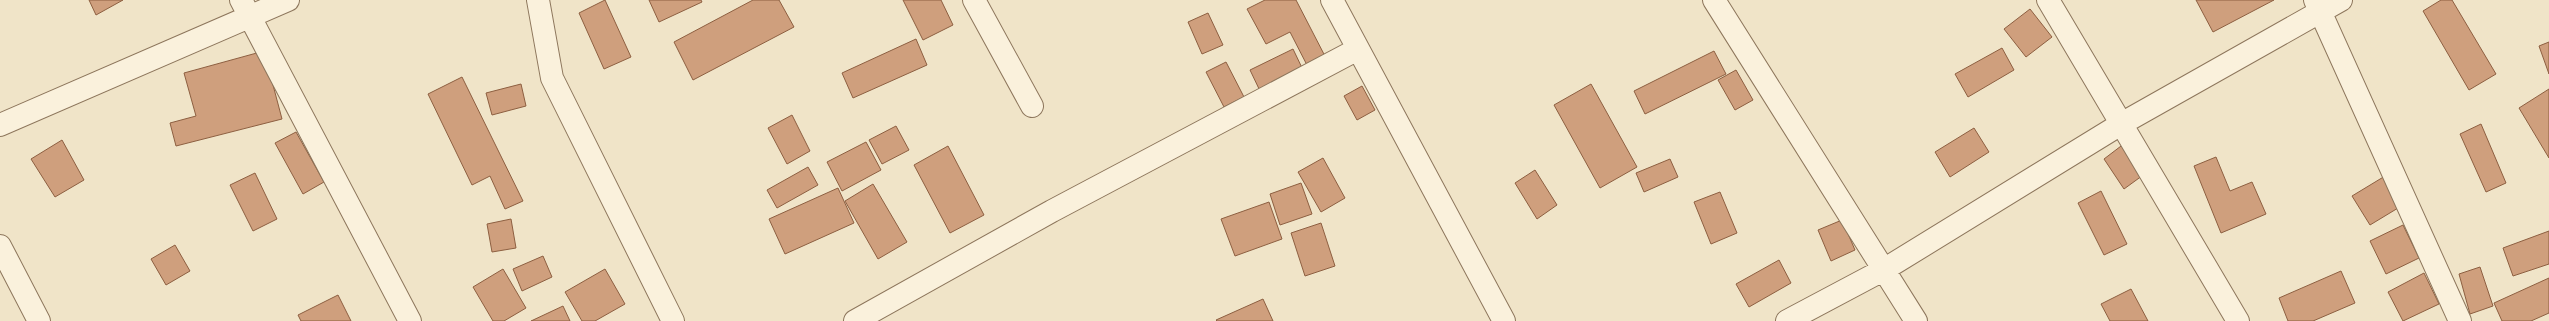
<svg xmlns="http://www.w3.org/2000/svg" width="2549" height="321" font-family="Georgia,serif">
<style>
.building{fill:#cf9f7d;stroke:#8d5f41}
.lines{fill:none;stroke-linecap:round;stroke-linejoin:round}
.minor-casing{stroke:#8d765c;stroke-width:24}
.minor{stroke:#faf1dc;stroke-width:22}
</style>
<rect width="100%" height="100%" fill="#f0e4c8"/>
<path class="building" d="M89,0H123L96,15Z
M605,0L631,57L604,69L579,13Z
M649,0H701L702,2L659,22Z
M753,0H779L794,27L693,80L674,42Z
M903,0H941L953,25L923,40Z
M1265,0H1296L1327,60L1309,69L1290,32L1266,44L1247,9Z
M2196,0H2274L2213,32Z
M2441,0H2452L2496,74L2469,90L2423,11Z
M2030,9L2052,37L2026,57L2004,29Z
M1208,13L1223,45L1202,54L1188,22Z
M916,39L927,65L853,98L842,73Z
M2549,42V74L2539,46Z
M2002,48L2014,70L1968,97L1955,74Z
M1293,49L1304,72L1261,93L1250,70Z
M264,51L282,119L176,146L170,123L196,116L184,73Z
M1714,51L1726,74L1645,114L1634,91Z
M1226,62L1244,97L1224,107L1206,72Z
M1736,70L1753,100L1735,110L1718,80Z
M462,77L523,201L505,209L490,176L472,185L428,94Z
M521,84L526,106L492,115L486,93Z
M1591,84L1637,167L1600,188L1554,105Z
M1362,86L1375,110L1357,120L1344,96Z
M2549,89V158L2519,108Z
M792,115L810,151L787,164L768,128Z
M2481,124L2506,183L2486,192L2460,134Z
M896,126L909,150L882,164L869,140Z
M1974,128L1989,152L1950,177L1935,152Z
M296,132L324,182L303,194L275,143Z
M62,140L84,180L55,197L31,159Z
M866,142L881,170L842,191L827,162Z
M2125,143L2146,173L2124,189L2104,159Z
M948,146L984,215L950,233L914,165Z
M2216,157L2230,191L2252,182L2266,214L2221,233L2194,166Z
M1323,158L1345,198L1321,212L1298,172Z
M1670,159L1678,177L1644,192L1636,173Z
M808,167L818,185L777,208L767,190Z
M1535,170L1557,205L1537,219L1515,183Z
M255,173L277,219L253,231L230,185Z
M2390,173L2408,202L2370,225L2352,196Z
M1301,183L1312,214L1280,225L1270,194Z
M873,184L907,242L878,259L845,201Z
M838,188L854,223L785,254L769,219Z
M2101,191L2127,244L2104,255L2078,203Z
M1720,192L1737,233L1711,244L1694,202Z
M1269,202L1282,239L1235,256L1221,219Z
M511,219L516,248L492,252L487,224Z
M1842,220L1855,250L1831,261L1818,230Z
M1321,223L1335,266L1305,276L1291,233Z
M2403,225L2419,258L2386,274L2370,241Z
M2549,231V264L2513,276L2503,248Z
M175,245L190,271L166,285L151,259Z
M543,256L552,277L522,291L513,269Z
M1779,260L1791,283L1749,307L1736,284Z
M2480,267L2493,306L2470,314L2459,274Z
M503,269L526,308L504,321H493L473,287Z
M605,269L625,304L595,321H582L565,292Z
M2341,271L2355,303L2313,321H2288L2279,298Z
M2424,273L2439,304L2403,321L2388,292Z
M2549,278V313L2531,321H2502L2494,303Z
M2131,289L2148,321H2110L2101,304Z
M338,295L351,321H301L298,315Z
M1263,299L1273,321H1217L1216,320Z
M563,306L570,321H531Z"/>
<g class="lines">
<g class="minor-casing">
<path id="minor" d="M241,0L410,321
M538,0L552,78L673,321
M974,0L1032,106
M1332,0L1504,321
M1714,0L1916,321
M2048,0L2238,321
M2315,0L2460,321
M0,125L288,0
M0,246L39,321
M855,321L1052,211L1358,49
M1787,321L1885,269L2121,124L2341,0"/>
</g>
<use href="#minor" class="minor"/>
</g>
</svg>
